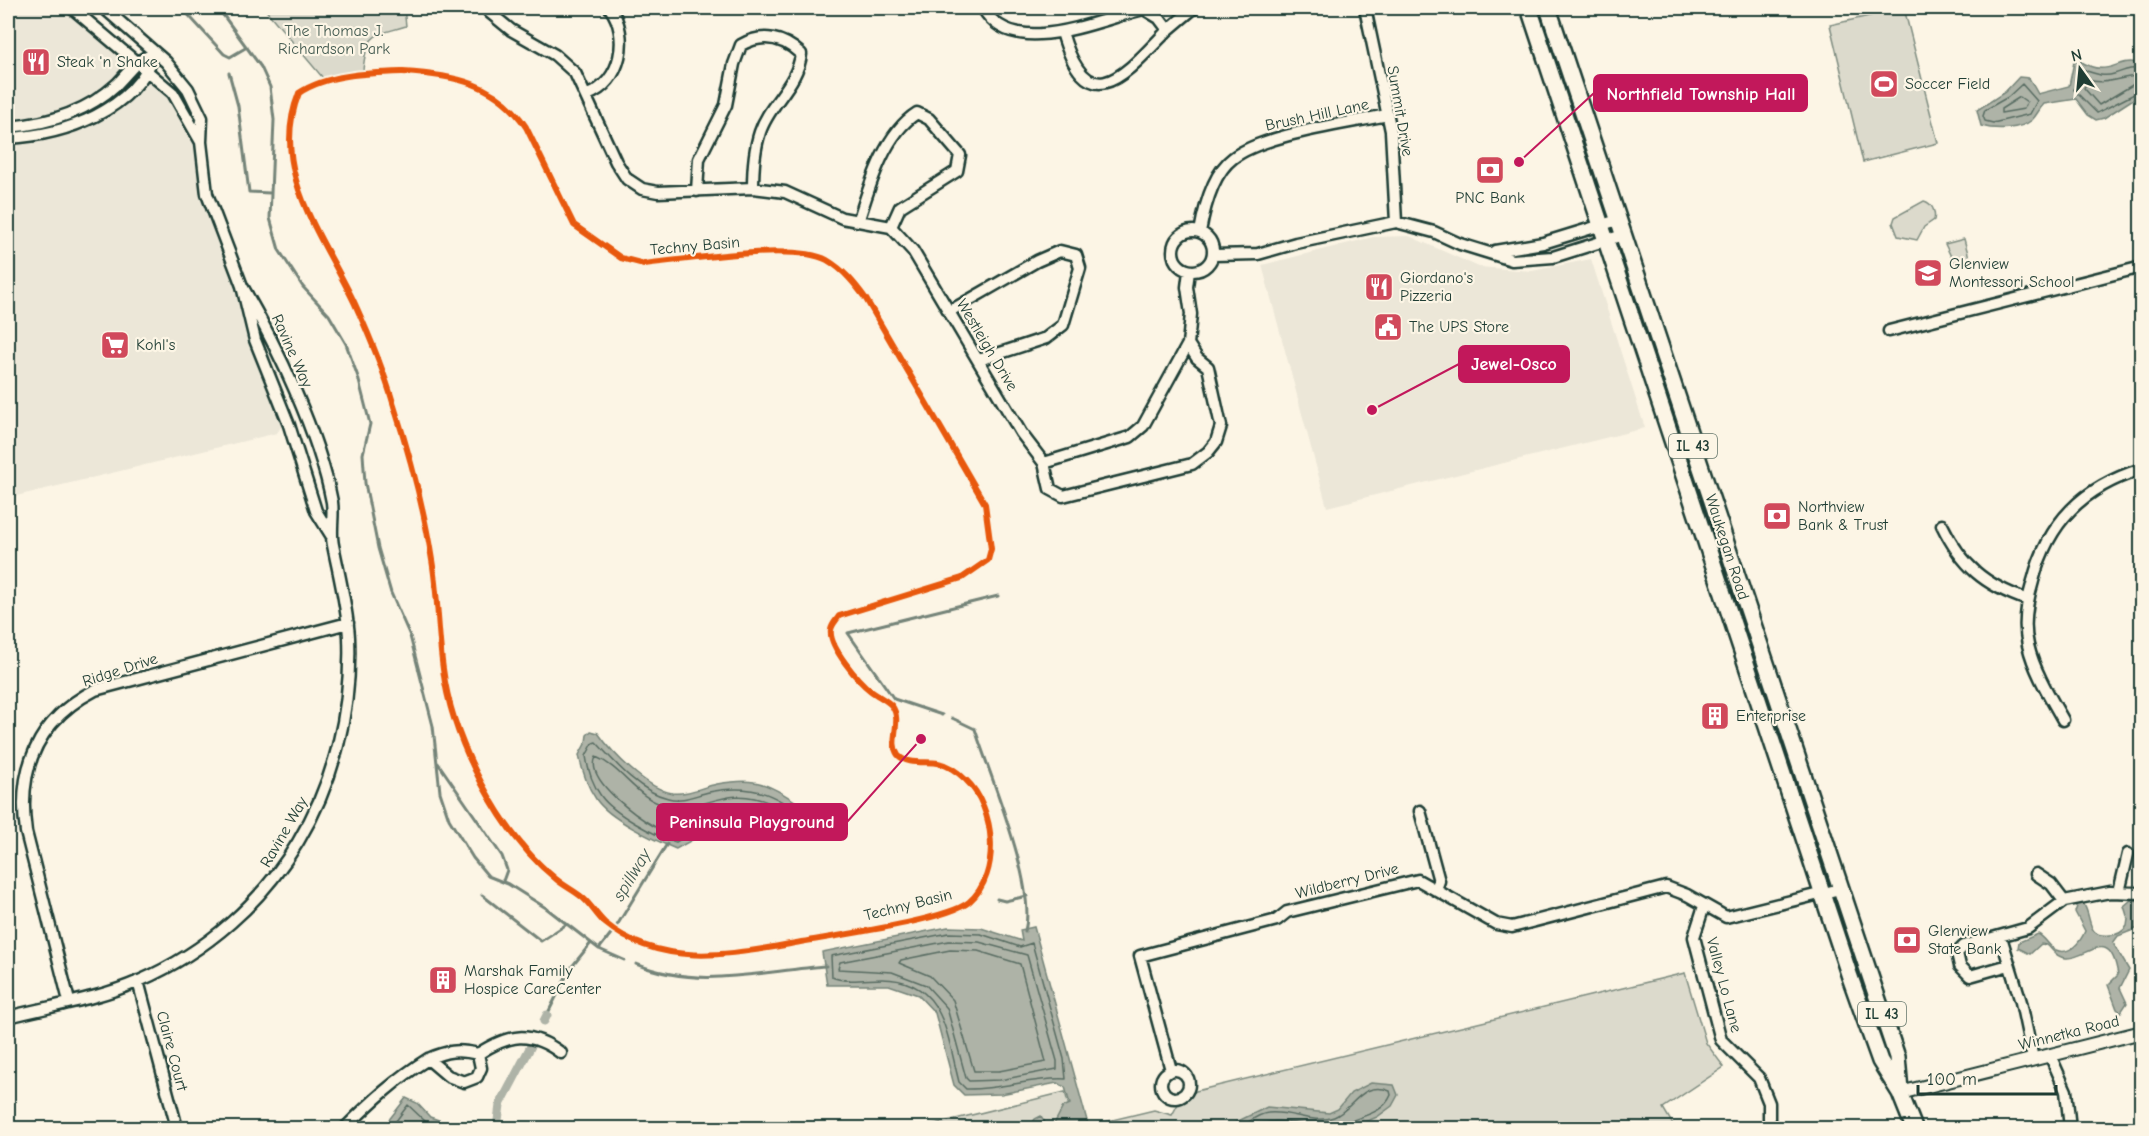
<svg xmlns="http://www.w3.org/2000/svg" width="2149" height="1136" font-family="'Comic Neue',sans-serif">
<style>
.built{fill:#ece7d8}
.green{fill:#dcdacc;stroke:#7e8c80;stroke-width:1.5}
.water{fill:#aeb3a7;stroke:#758479;stroke-width:1.5}
.lines{fill:none;stroke-linecap:round;stroke-linejoin:round}
.shore{stroke:#586c62;stroke-width:1.5}
.stream{stroke:#758479;stroke-width:3}
.canal{stroke:#aeb3a7;stroke-width:9}
.minor-casing{stroke:#1f3d34;stroke-width:15}
.tertiary-casing{stroke:#1f3d34;stroke-width:16}
.primary-casing{stroke:#1f3d34;stroke-width:20}
.minor{stroke:#fcf5e5;stroke-width:10}
.tertiary{stroke:#fcf5e5;stroke-width:12}
.primary{stroke:#fcf5e5;stroke-width:15}
.cycleway-casing{stroke:#fcf5e5;stroke-width:10}
.cycleway{stroke:#e8590c;stroke-width:6}
.labels{text-anchor:middle;dominant-baseline:central;stroke-width:4.5;stroke-linejoin:round;paint-order:stroke}
.shield{fill:#fcf5e5;stroke:#617469;stroke-width:1.5}
.shield-label{font-size:15px;font-weight:bold;fill:#1f3d34}
.park-label{font-size:16px;fill:#455c52;stroke:#fcf5e5}
.poi-label{font-size:16px;fill:#1f3d34;stroke:#fcf5e5;text-anchor:start}
.street-label{font-size:16px;fill:#1f3d34;stroke:#fcf5e5}
.water-label{font-size:18px;font-style:italic;fill:#435a51;stroke:#fcf5e5}
.leader{fill:none;stroke:#c2185b;stroke-width:2}
.callout-dot{fill:#c2185b;stroke:#fcf5e5;stroke-width:2}
.callout{fill:#c2185b;stroke:#c2185b;stroke-width:2}
.callout-label{font-size:18px;text-anchor:middle;font-weight:bold;fill:#fff}
</style>
<rect width="100%" height="100%" fill="#fcf5e5"/>
<filter id="ink" filterUnits="userSpaceOnUse"><feTurbulence type="fractalNoise" baseFrequency=".0167" numOctaves="2"/><feDisplacementMap in="SourceGraphic" scale="12" xChannelSelector="R" yChannelSelector="G"/><feConvolveMatrix kernelMatrix="1 2 1 2 8 2 1 2 1" color-interpolation-filters="sRGB"/></filter>
<g filter="url(#ink)">
<path class="built" d="M8,8H65L169,97L196,143L239,287L250,342L283,424L277,433L8,498Z
M1409,236L1479,267L1532,271L1591,259L1645,428L1327,507L1262,265L1373,237Z"/>
<path class="green" d="M264,8H404L406,26C375,36 367,31 363,70L323,78Z
M1904,8L1938,143L1863,162L1830,25Z
M1924,201C1932,203 1936,212 1934,220L1924,227L1917,240L1898,236L1893,223L1895,217Z
M1964,239L1970,261L1955,265L1945,244Z
M1685,973L1706,1043L1724,1067L1663,1108L1675,1128H1079L1154,1110L1172,1115L1178,1104L1196,1091Z
M1065,1092L1075,1128H919Z"/>
<path class="water" d="M2080,61C2109,80 2118,55 2141,64V94L2104,118L2096,120L2088,115L2076,99L2044,104C2039,109 2037,115 2032,120C2020,130 1995,130 1981,126L1977,110L2005,92L2019,77L2029,78L2038,94L2069,86L2074,62Z
M591,731L598,733C613,754 646,788 672,793C687,795 702,787 717,784C729,782 742,780 754,782C775,785 815,812 826,830L821,836L815,837L773,823L731,818L676,849C654,840 609,819 596,799C587,786 582,770 579,755L586,742L587,735Z
M2131,900L2141,901V927L2118,936L2113,943L2129,970L2120,988L2127,1003L2121,1012L2117,1009L2108,985L2118,975C2110,924 2087,960 2066,958C2057,958 2053,950 2047,945L2041,944L2030,954L2018,948L2019,942L2038,934C2046,938 2049,947 2056,950C2070,956 2081,941 2085,931L2075,912L2078,904L2083,903C2093,917 2085,938 2110,935C2118,935 2123,932 2127,926L2128,919L2124,906Z
M948,927L981,928L1022,941L1020,930L1034,927L1089,1128H1029L1035,1119L1041,1116L1047,1126L1054,1124L1063,1107L1070,1104L1065,1087L1057,1083L1001,1094L964,1095L954,1085L935,1013L918,995L889,985H827L822,952Z
M1371,1083L1394,1085L1398,1095L1392,1106L1377,1117L1350,1128H1224L1267,1107L1329,1113L1338,1109L1351,1093Z
M406,1098L417,1103L430,1117L462,1128H367L388,1121Z"/>
<g class="lines">
<path class="shore" d="M2142,69C2130,67 2124,71 2114,74C2102,78 2091,72 2080,69L2074,90L2097,113L2142,90
M2142,76C2122,75 2108,86 2088,80L2084,88L2099,105L2134,84L2142,83
M2022,84L2037,101L2030,114L1993,123L1985,121L1983,116L1985,110L2008,97Z
M2020,97L2027,102L2024,109L2001,113V109Z
M596,742C615,763 640,792 668,798C683,802 695,795 709,792C756,782 779,796 815,825L816,828L812,830C790,823 753,807 730,812C710,816 693,833 676,842C655,836 614,814 601,796C593,785 588,770 586,756L593,743Z
M596,757C623,768 636,799 667,806C704,814 724,783 770,803L772,807L769,809L728,805L674,834C669,831 662,831 657,828C639,818 584,780 596,757Z
M949,933L981,934L1020,947L1032,943L1064,1059L1066,1079C1034,1077 1000,1090 966,1089L959,1082C947,1036 944,979 882,979C868,979 844,983 832,977L831,956Z
M949,941L979,942L1027,955L1057,1061V1069L1000,1080L969,1081L966,1078L947,1008L926,985L892,972L838,969L840,962Z
M950,950L978,951L1020,964L1046,1062L999,1071H974L953,1000L930,976L899,963L901,960Z
M385,1128L396,1121L408,1105L426,1122L447,1128
M1239,1128C1248,1123 1257,1114 1268,1113C1290,1110 1313,1125 1334,1117C1354,1109 1361,1080 1390,1091L1391,1095C1384,1112 1366,1115 1350,1121L1347,1128
M1253,1128C1280,1112 1308,1132 1337,1124L1340,1128"/>
<path class="stream" d="M182,8L224,54L230,57L247,47
M218,8L261,67L270,87L274,120L270,218L279,250L303,287L329,315L346,344L358,377L370,424L363,454L365,483L378,548L391,593L410,636L433,726L440,792L449,819L473,858L488,876L508,884L546,908L599,949L624,960
M229,73L238,106L249,192L270,193
M942,715L894,699L848,633L998,596
M952,718L975,729C990,776 1037,886 1025,931
M438,763L502,856L507,870L503,881
M482,895L541,941L567,924
M997,899L1005,901L1027,896
M616,927L667,844
M599,949L613,931
M636,964C699,990 761,971 826,966
M547,1015L570,969L591,943"/>
<path class="canal" d="M544,1021L547,1015
M497,1128L500,1105L531,1046"/>
<g class="minor-casing">
<path id="minor" d="M72,8L173,93L201,142
M104,8L166,62L188,89L202,118L201,142L207,194L242,286L255,340L289,425L316,511L331,535
M489,8V12L511,30L555,55L575,73L616,162L627,179L642,189L658,192L753,188L785,192L842,218L891,227L913,251L1021,433L1044,463L1050,489L1063,496L1192,464L1208,452L1216,442L1221,426L1208,367L1197,358L1188,344L1191,314L1187,287L1189,271
M983,8C1012,61 1099,19 1144,9L1159,18L1168,30L1194,8
M1365,8L1391,131L1396,222
M1062,32C1088,122 1125,74 1168,30
M587,95C622,83 630,35 610,8
M8,127C48,124 87,112 117,84C133,68 132,63 155,53
M8,138C65,135 134,111 155,53
M697,191L699,159L726,105L734,64L741,45C762,33 783,37 801,54C798,84 769,104 760,132C754,150 753,170 753,188
M859,219C870,184 885,133 917,113L929,119L960,155L957,171L900,207L891,227
M1173 251a20 20 0 1 1 40 0a20 20 0 1 1-40 0Z
M1200,232C1204,209 1213,173 1233,158C1264,134 1346,124 1387,115
M1495,251L1543,243L1618,220
M1213,255L1258,254L1296,243L1396,222L1434,232L1460,244L1512,260L1553,257L1623,235
M950,311L1037,261L1060,251L1076,255L1080,268L1063,325L1046,338L979,360
M1889,331L2142,267
M1044,463L1130,437L1143,426L1188,344
M1942,525C1962,566 1984,585 2028,600
M2063,720C2050,697 2034,671 2028,645C2023,625 2027,601 2033,581C2048,522 2083,487 2142,469
M1420,811L1439,881L1436,889
M2036,874L2051,884L2064,901
M2119,892L2128,854
M1704,906L1694,937L1721,1040L1759,1078L1769,1103V1128
M2001,937L2021,1002L2033,1059
M2009,965L1970,976L1960,966L1957,953L1964,946L2028,928L2064,901L2110,892L2142,893
M138,981L177,1128
M69,1001L26,832C17,770 37,720 95,690L348,623
M8,1017C51,1006 98,999 139,981C277,921 355,785 349,637C347,606 339,575 333,545C330,531 334,516 332,502C319,434 277,346 242,286
M478,1054C509,1034 530,1030 561,1053
M2050,1055L2066,1091L2070,1128
M1161 1084a14 14 0 1 1 28 0a14 14 0 1 1-28 0Z
M1171,1070L1140,956L1277,920L1287,912L1418,880L1496,924L1512,927L1666,887L1687,895L1726,917L1840,889
M345,1128C371,1102 396,1079 428,1059L448,1076L464,1082L477,1077L481,1068L478,1054C458,1049 446,1051 428,1059"/>
</g>
<g class="tertiary-casing">
<path id="tertiary" d="M1900,1093L2142,1032"/>
</g>
<g class="primary-casing">
<path id="primary" d="M1529,8L1850,977L1880,1061L1900,1093L1914,1128
M1548,8L1897,1057L1900,1091"/>
</g>
<use href="#minor" class="minor"/>
<use href="#tertiary" class="tertiary"/>
<use href="#primary" class="primary"/>
<g class="cycleway-casing">
<path id="cycleway" d="M403,72C452,75 497,82 526,127L574,225L621,258L644,264C684,260 796,242 827,260C844,270 855,284 866,299L985,504L991,549L988,560L962,578L839,616C836,621 832,624 831,630C828,646 859,682 871,691C877,696 887,700 892,706C903,721 888,741 898,755C906,765 927,761 938,763C948,765 959,773 966,780C995,807 1002,874 969,902C946,921 826,937 790,944C729,956 658,967 605,923C597,916 592,906 583,898C575,891 564,886 556,879C500,834 452,740 443,669C438,633 438,596 432,560C424,508 410,456 394,406C384,371 370,337 355,304C324,238 268,170 299,93C327,74 369,73 403,72Z"/>
</g>
<use href="#cycleway" class="cycleway"/>
</g>
</g>
<defs>
<g id="restaurant-square" transform="scale(1.5)"><rect x="-9" y="-9" width="18" height="18" rx="4" fill="#d1495b" stroke="#fcf5e5"/><path d="M-5-6h1v4h1v-4h1v4h1v-4h1v5L-1.5 .5V6h-2V.5L-5-1ZM5-6V6H3V1.5H1.5Q1.5-4 5-6Z" fill="#fff"/></g>
<g id="stadium-square" transform="scale(1.5)"><rect x="-9" y="-9" width="18" height="18" rx="4" fill="#d1495b" stroke="#fcf5e5"/><path d="M0-5a6.5 5 0 1 0 0 10a6.5 5 0 1 0 0-10ZM-3.5-1.8h7v3.6h-7Z" fill="#fff"/></g>
<g id="bank-square" transform="scale(1.5)"><rect x="-9" y="-9" width="18" height="18" rx="4" fill="#d1495b" stroke="#fcf5e5"/><path d="M-6-4H6V4H-6ZM0-2.3a2.3 2.3 0 1 0 0 4.6a2.3 2.3 0 1 0 0-4.6Z" fill="#fff"/></g>
<g id="school-square" transform="scale(1.5)"><rect x="-9" y="-9" width="18" height="18" rx="4" fill="#d1495b" stroke="#fcf5e5"/><path d="M0-5L7-2L0 1L-7-2ZM-4 1L0 2.5L4 1V4Q0 6-4 4Z" fill="#fff"/></g>
<g id="civic-square" transform="scale(1.5)"><rect x="-9" y="-9" width="18" height="18" rx="4" fill="#d1495b" stroke="#fcf5e5"/><path d="M-.6-6.5H3V-4.5H.6V-3L4-1V1h2V6H-6V1h2V-1L-.6-3ZM-1.2 2.5V6h2.4V2.5Z" fill="#fff"/></g>
<g id="supermarket-square" transform="scale(1.5)"><rect x="-9" y="-9" width="18" height="18" rx="4" fill="#d1495b" stroke="#fcf5e5"/><path d="M-6-5.5h2.5l.6 2H6L4.5 2H-2.5L-4.4-4H-6ZM-1.5 3.2a1.3 1.3 0 1 0 .1 0ZM3 3.2a1.3 1.3 0 1 0 .1 0Z" fill="#fff"/></g>
<g id="building-square" transform="scale(1.5)"><rect x="-9" y="-9" width="18" height="18" rx="4" fill="#d1495b" stroke="#fcf5e5"/><path d="M-4-6H4V6H1V3H-1V6H-4ZM-2.5-4.3h1.7v1.8h-1.7ZM.8-4.3h1.7v1.8H.8ZM-2.5-1h1.7V.8h-1.7ZM.8-1h1.7V.8H.8Z" fill="#fff"/></g>
</defs>
<g fill-rule="evenodd">
<use href="#restaurant-square" x="36" y="62"/>
<use href="#stadium-square" x="1884" y="84"/>
<use href="#bank-square" x="1490" y="170"/>
<use href="#school-square" x="1928" y="273"/>
<use href="#restaurant-square" x="1379" y="287"/>
<use href="#civic-square" x="1388" y="327"/>
<use href="#supermarket-square" x="115" y="345"/>
<use href="#bank-square" x="1777" y="516"/>
<use href="#building-square" x="1715" y="716"/>
<use href="#bank-square" x="1907" y="940"/>
<use href="#building-square" x="443" y="980"/>
</g>
<g class="labels">
<g class="shield">
<rect x="1669" y="434" width="48" height="24" rx="4.5"/>
<rect x="1858" y="1002" width="48" height="24" rx="4.5"/>
</g>
<g class="shield-label">
<text x="1693" y="446">IL 43</text>
<text x="1882" y="1014">IL 43</text>
</g>
<g class="park-label">
<text x="334" y="31">The Thomas J.<tspan x="334" dy="18">Richardson Park</tspan></text>
</g>
<g class="poi-label">
<text x="57" y="62">Steak 'n Shake</text>
<text x="1905" y="84">Soccer Field</text>
<text x="1490" y="198" text-anchor="middle">PNC Bank</text>
<text x="1949" y="264">Glenview<tspan x="1949" dy="18">Montessori School</tspan></text>
<text x="1400" y="278">Giordano's<tspan x="1400" dy="18">Pizzeria</tspan></text>
<text x="1409" y="327">The UPS Store</text>
<text x="136" y="345">Kohl's</text>
<text x="1798" y="507">Northview<tspan x="1798" dy="18">Bank &amp; Trust</tspan></text>
<text x="1736" y="716">Enterprise</text>
<text x="1928" y="931">Glenview<tspan x="1928" dy="18">State Bank</tspan></text>
<text x="464" y="971">Marshak Family<tspan x="464" dy="18">Hospice CareCenter</tspan></text>
</g>
<g class="street-label">
<text transform="translate(1400 111) rotate(80)">Summit Drive</text>
<text transform="translate(1317 115) rotate(-12)">Brush Hill Lane</text>
<text transform="translate(695 246) rotate(-5)">Techny Basin</text>
<text transform="translate(987 345) rotate(59)">Westleigh Drive</text>
<text transform="translate(292 351) rotate(66)">Ravine Way</text>
<text transform="translate(1727 547) rotate(72)">Waukegan Road</text>
<text transform="translate(120 670) rotate(-18)">Ridge Drive</text>
<text transform="translate(284 832) rotate(-60)">Ravine Way</text>
<text transform="translate(1347 881) rotate(-14)">Wildberry Drive</text>
<text transform="translate(908 905) rotate(-14)">Techny Basin</text>
<text transform="translate(1724 985) rotate(75)">Valley Lo Lane</text>
<text transform="translate(2069 1033) rotate(-14)">Winnetka Road</text>
<text transform="translate(172 1051) rotate(75)">Claire Court</text>
</g>
<g class="water-label">
<text transform="translate(632 875) rotate(-59)">spillway</text>
</g>
</g>
<path class="leader" d="M1519 162L1594 93M1372 410L1459 364M921 739L847 822"/>
<g class="callout-dot">
<circle cx="1519" cy="162" r="6"/>
<circle cx="1372" cy="410" r="6"/>
<circle cx="921" cy="739" r="6"/>
</g>
<g class="callout">
<rect x="1594" y="75" width="213" height="36" rx="6"/>
<rect x="1459" y="346" width="110" height="36" rx="6"/>
<rect x="657" y="804" width="190" height="36" rx="6"/>
</g>
<g class="callout-label">
<text x="1701" y="100">Northfield Township Hall</text>
<text x="1514" y="370">Jewel-Osco</text>
<text x="752" y="828">Peninsula Playground</text>
</g>
<rect width="2149" height="1136" fill="none" stroke="#fcf5e5" stroke-width="30"/>
<rect x="15" y="15" width="2119" height="1106" fill="none" stroke="#1f3d34" stroke-width="2" filter="url(#ink)"/>
<g transform="translate(2080 69) rotate(345)" stroke="#fcf5e5" stroke-width="4.5" paint-order="stroke">
<path d="M0-4.5L10 22L0 15L-10 22Z" fill="#1f3d34"/>
<text y="-9" font-size="16" font-weight="bold" text-anchor="middle" fill="#1f3d34">N</text>
</g>
<path d="M1918 1085v9h138v-9" fill="none" stroke="#1f3d34" stroke-width="3"/>
<text x="1927" y="1085" font-size="18" fill="#1f3d34" stroke="#fcf5e5" stroke-width="4.5" paint-order="stroke">100 m</text>
</svg>
